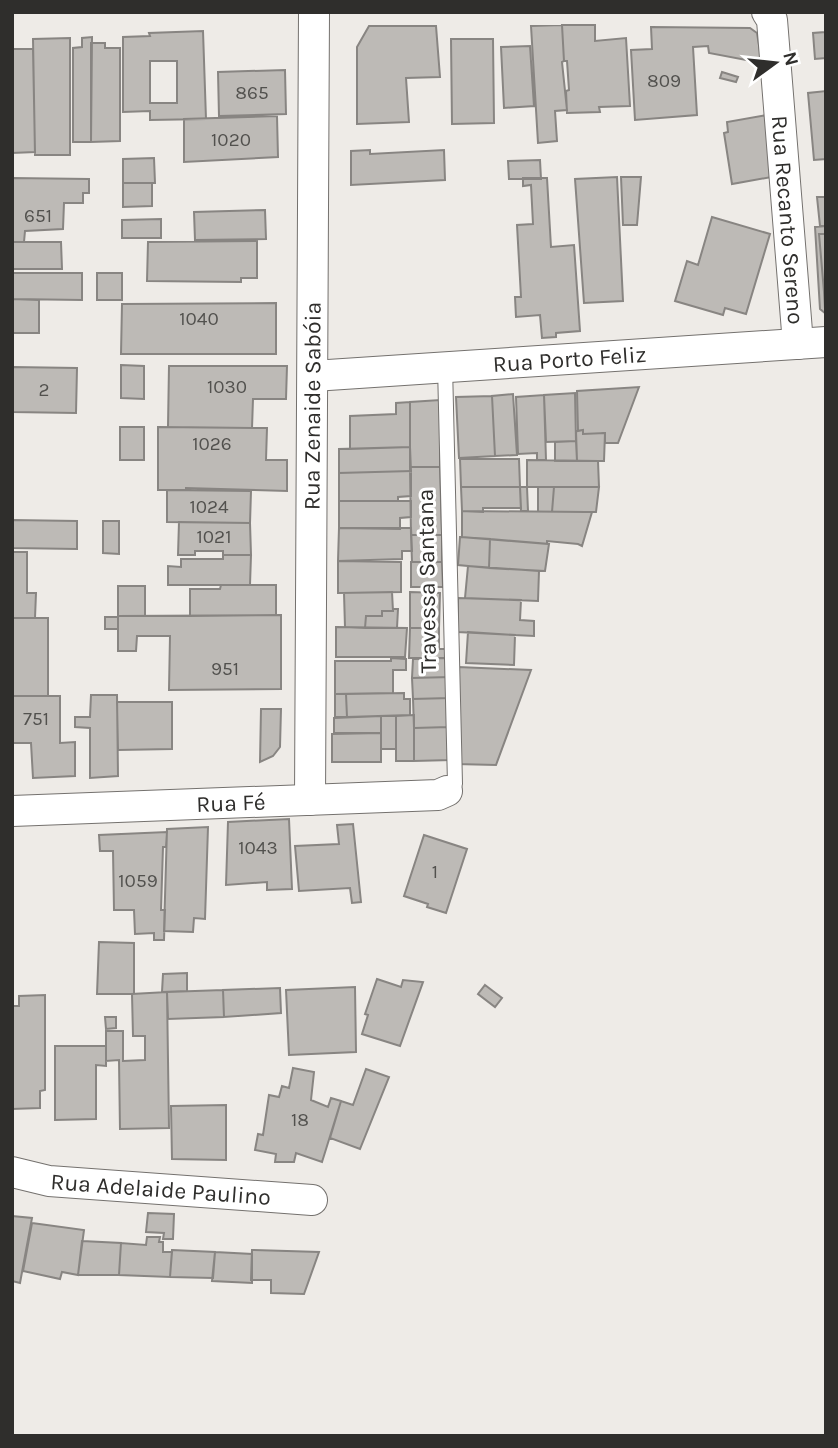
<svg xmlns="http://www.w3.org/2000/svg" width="838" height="1448" font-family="Karla,sans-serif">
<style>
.building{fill:#bdbab6;stroke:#888582;stroke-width:2;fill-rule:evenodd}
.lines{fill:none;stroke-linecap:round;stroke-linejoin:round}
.service-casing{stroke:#74716e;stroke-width:16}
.minor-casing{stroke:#74716e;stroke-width:32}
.service{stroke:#fff;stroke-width:14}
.minor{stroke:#fff;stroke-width:30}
.labels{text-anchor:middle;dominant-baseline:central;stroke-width:6;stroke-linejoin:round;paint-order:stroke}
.number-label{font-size:19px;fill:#52514e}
.street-label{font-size:23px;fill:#2f2e2c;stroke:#fff}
</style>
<rect width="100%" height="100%" fill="#eeebe7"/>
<path class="building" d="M562,25H595V41L626,38L630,106L599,107L600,112L567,113L566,91L569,90L567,61H564Z
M562,25L564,61L562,62L567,110L555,111L557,141L538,143L531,26Z
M825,25H826V58L815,59L813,33L825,32Z
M369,26H436L440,77L406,78L409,122L357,124V47Z
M651,27L750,28L757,33L762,63L709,53L708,46L693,47L697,115L635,120L631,50L652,49Z
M203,31L206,119L150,120V111L123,112V37L150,36L149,33ZM150,61H177V103H150Z
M92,37L91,142H73V48L82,47V38Z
M70,38V155H35L33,39Z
M451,39H493L494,123L452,124Z
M91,43H105V48H120V141L91,142Z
M530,46L534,106L504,108L501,47Z
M12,49H33L35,152L12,153Z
M285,70L286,114L219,116L218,72Z
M722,72L738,77L736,82L720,78Z
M826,91V159L814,160L808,93Z
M767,115L777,176L732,184L724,133L728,132L727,122Z
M277,116L278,157L184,162V119Z
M370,150V154L444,150L445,180L351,185V151Z
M154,158L155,183H123V159Z
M540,160L541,179H509L508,161Z
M617,177L623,301L584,303L575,179Z
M621,177H641L637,225H623Z
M12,178L89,179V193H83V203H64L63,229L25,231L24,242H12Z
M523,178H547L551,247L574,245L580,331L556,333V337L542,338L540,315L516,317L515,297H521L517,225L533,224L531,185L523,186Z
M123,183H152V206L123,207Z
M817,197H826V226H820Z
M265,210L266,239L195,240L194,212Z
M712,217L770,234L746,314L725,308L723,315L675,301L687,261L698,265Z
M161,219V238H122V220Z
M826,226V234H819L826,314L820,309L815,227Z
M819,234H826L825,309L824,292Z
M257,241V278H241V282L147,281L148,242Z
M12,242H61L62,269H12Z
M12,273H82V300L12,299Z
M97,273H122V300H97Z
M12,299L39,300V333H12Z
M276,303V354H121L122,304Z
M121,365L144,366V399L121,398Z
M169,366H287L286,399H253L252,428L168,427Z
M12,367L77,368L76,413L12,412Z
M639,387L618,443H605V433L583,434V430L578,431L577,391Z
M575,393L576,441L546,442L544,395Z
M513,394L517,455L495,456L492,396Z
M544,395L546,460H537V453L518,454L516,397Z
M492,396L495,456L459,458L456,397Z
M440,400V467H410V402Z
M410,402V447L350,449V416L396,414V403Z
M120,427H144V460H120Z
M158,427L267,428L266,460H287V491L186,488V490H158Z
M583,430V434L605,433L604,461H577L576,431Z
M576,441L577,461H555V442Z
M410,447L411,471L339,473V449Z
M460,459H519L520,487H461Z
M527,460L598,461L599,487H527Z
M410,467H440L442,535H411Z
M411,471V496L398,497V501H339V473Z
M461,487H520L521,508H483V512L462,511Z
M520,487H527L528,511H521Z
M538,487H554L552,512H538Z
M554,487H599L596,512H552Z
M167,490L251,491L250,523L167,522Z
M339,501H411V517L400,518V529L339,528Z
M462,511L586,512H592L582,546L578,544L547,541V544L462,537Z
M12,520L77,521V549L12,548Z
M103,521H119V554L103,553Z
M179,522L250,523L251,555H223V551H195V555H178Z
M339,528H411L412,551H402V559L338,561Z
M411,535H442V562H412Z
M460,537L490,539L489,568L458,565Z
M490,539L549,544L545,571L489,568Z
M12,552H27V593H36L35,618H12Z
M223,555H251L250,585H168V566L181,567V559H223Z
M338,561L401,562V592L338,593Z
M411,562H442L443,587H411Z
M468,566L539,571L538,601L465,598Z
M221,585H276V615L190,616V589H220Z
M118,586H145V616H118Z
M392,592L393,611H382V616H366L365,628L345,627L344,593Z
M410,592L440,593L439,628H410Z
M458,598L521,600L520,620L534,621V636L458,632Z
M393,609H398L397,628H365L366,616H382V611H393Z
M281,615V689L169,690L170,636H137L136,651H118V616Z
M105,617H118V629H105Z
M12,618H48V696H12Z
M336,627L407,628L405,657H336Z
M410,628H439V649H449V658H409Z
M468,632L515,635L514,665L466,663Z
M391,658L406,659V670H393V693L335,694V661H391Z
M449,658L450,677L412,678L413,659Z
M458,667L531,670L496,765L456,764Z
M450,677V698L413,699L412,678Z
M404,693V699H410V715L347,717L346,694Z
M335,694H346L347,717H335Z
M91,695H117L118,776L90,778V728L75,727V717H90Z
M12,696H60V743L75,742V776L33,778L31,743H12Z
M449,698V727L414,728L413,699Z
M117,702H172V749L118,750Z
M261,709H281L280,747L273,756L260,762Z
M414,715V761H396V716Z
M381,716H396V749H381Z
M381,716V733H334V718Z
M449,727L451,760L414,761V728Z
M381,733V762H332V734Z
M289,819L292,889L267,890V882L226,885L228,822Z
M353,824L361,902L352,903L350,888L299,891L295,846L339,844L337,825Z
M208,827L205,919L194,918L193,932L164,931L167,829Z
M167,832L166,847H163L161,910H165L164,940H154V933L135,934L134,910H114L113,851H100L99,835Z
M424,835L467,849L446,913L427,907L428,904L404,896Z
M99,942L134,943V994H97Z
M187,973V991L162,992L163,974Z
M377,979L401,987L403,980L423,982L400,1046L362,1034L368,1015L365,1014Z
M485,985L502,998L495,1007L478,994Z
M355,987L356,1052L289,1055L286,990Z
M280,988L281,1013L224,1017L223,990Z
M223,990L224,1017L168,1019L167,992Z
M167,992L169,1128L120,1129L119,1060L106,1061V1031H123V1061L145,1060V1036H133L132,994Z
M45,995V1090L40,1091V1108L12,1109V1006H19V996Z
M105,1017H116V1028L106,1029Z
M55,1046H106V1066L96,1065V1119L55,1120Z
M293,1068L314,1072L311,1100L328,1107L331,1098L341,1101L322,1162L296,1153L294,1162H275L276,1154L255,1150L258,1134L263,1135L269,1095L279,1097L282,1086L289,1088Z
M366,1069L389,1077L360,1149L330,1138L341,1101L353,1105Z
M226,1105V1160L172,1159L171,1106Z
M148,1213L174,1214L173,1239H163L164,1233L146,1232Z
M12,1216L32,1218L20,1283L12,1281Z
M32,1223L84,1230L78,1275L62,1272L60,1279L23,1271Z
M147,1237H160L159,1242H163V1252H172L170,1277L119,1275L121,1243L146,1245Z
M82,1241L121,1243L119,1275H78Z
M172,1250L215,1252L213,1278L170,1277Z
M252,1250L319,1252L304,1294L271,1293V1280H251Z
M215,1252L252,1254V1283L212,1281Z"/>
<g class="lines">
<g class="service-casing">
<path id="service" d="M445,366L455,784L447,791"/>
</g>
<g class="minor-casing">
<g id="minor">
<path id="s1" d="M767,12L772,20L798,344"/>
<path id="s2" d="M313,376L826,342"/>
<path id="s3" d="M310,800L314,12"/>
<path id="s4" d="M12,811L438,795L447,791"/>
<path id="s5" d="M12,1172L49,1181L312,1200"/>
</g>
</g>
<use href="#service" class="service"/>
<use href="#minor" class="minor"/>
</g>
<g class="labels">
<g class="number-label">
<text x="664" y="81">809</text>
<text x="252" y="93">865</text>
<text x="231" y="140">1020</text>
<text x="38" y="216">651</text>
<text x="199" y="319">1040</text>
<text x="227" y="387">1030</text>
<text x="44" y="390">2</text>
<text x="212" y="444">1026</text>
<text x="209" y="507">1024</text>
<text x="214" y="537">1021</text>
<text x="225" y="669">951</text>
<text x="36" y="719">751</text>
<text x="258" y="848">1043</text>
<text x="435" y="872">1</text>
<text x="138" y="881">1059</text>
<text x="300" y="1120">18</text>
</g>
<g class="street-label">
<text stroke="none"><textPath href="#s1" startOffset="210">Rua Recanto Sereno</textPath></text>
<text stroke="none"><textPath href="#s2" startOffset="257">Rua Porto Feliz</textPath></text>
<text stroke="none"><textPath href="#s3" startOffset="394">Rua Zenaide Sabóia</textPath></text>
<text transform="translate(427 581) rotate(-91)">Travessa Santana</text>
<text stroke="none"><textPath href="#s4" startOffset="219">Rua Fé</textPath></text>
<text stroke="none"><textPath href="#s5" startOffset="150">Rua Adelaide Paulino</textPath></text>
</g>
</g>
<rect width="838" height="1448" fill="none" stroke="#2f2e2c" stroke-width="28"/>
<g transform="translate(775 63) rotate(75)" stroke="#ffffff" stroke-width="5" paint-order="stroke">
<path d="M0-5L12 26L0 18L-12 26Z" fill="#2f2e2c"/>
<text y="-10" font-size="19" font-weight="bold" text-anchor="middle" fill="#2f2e2c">N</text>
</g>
</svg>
